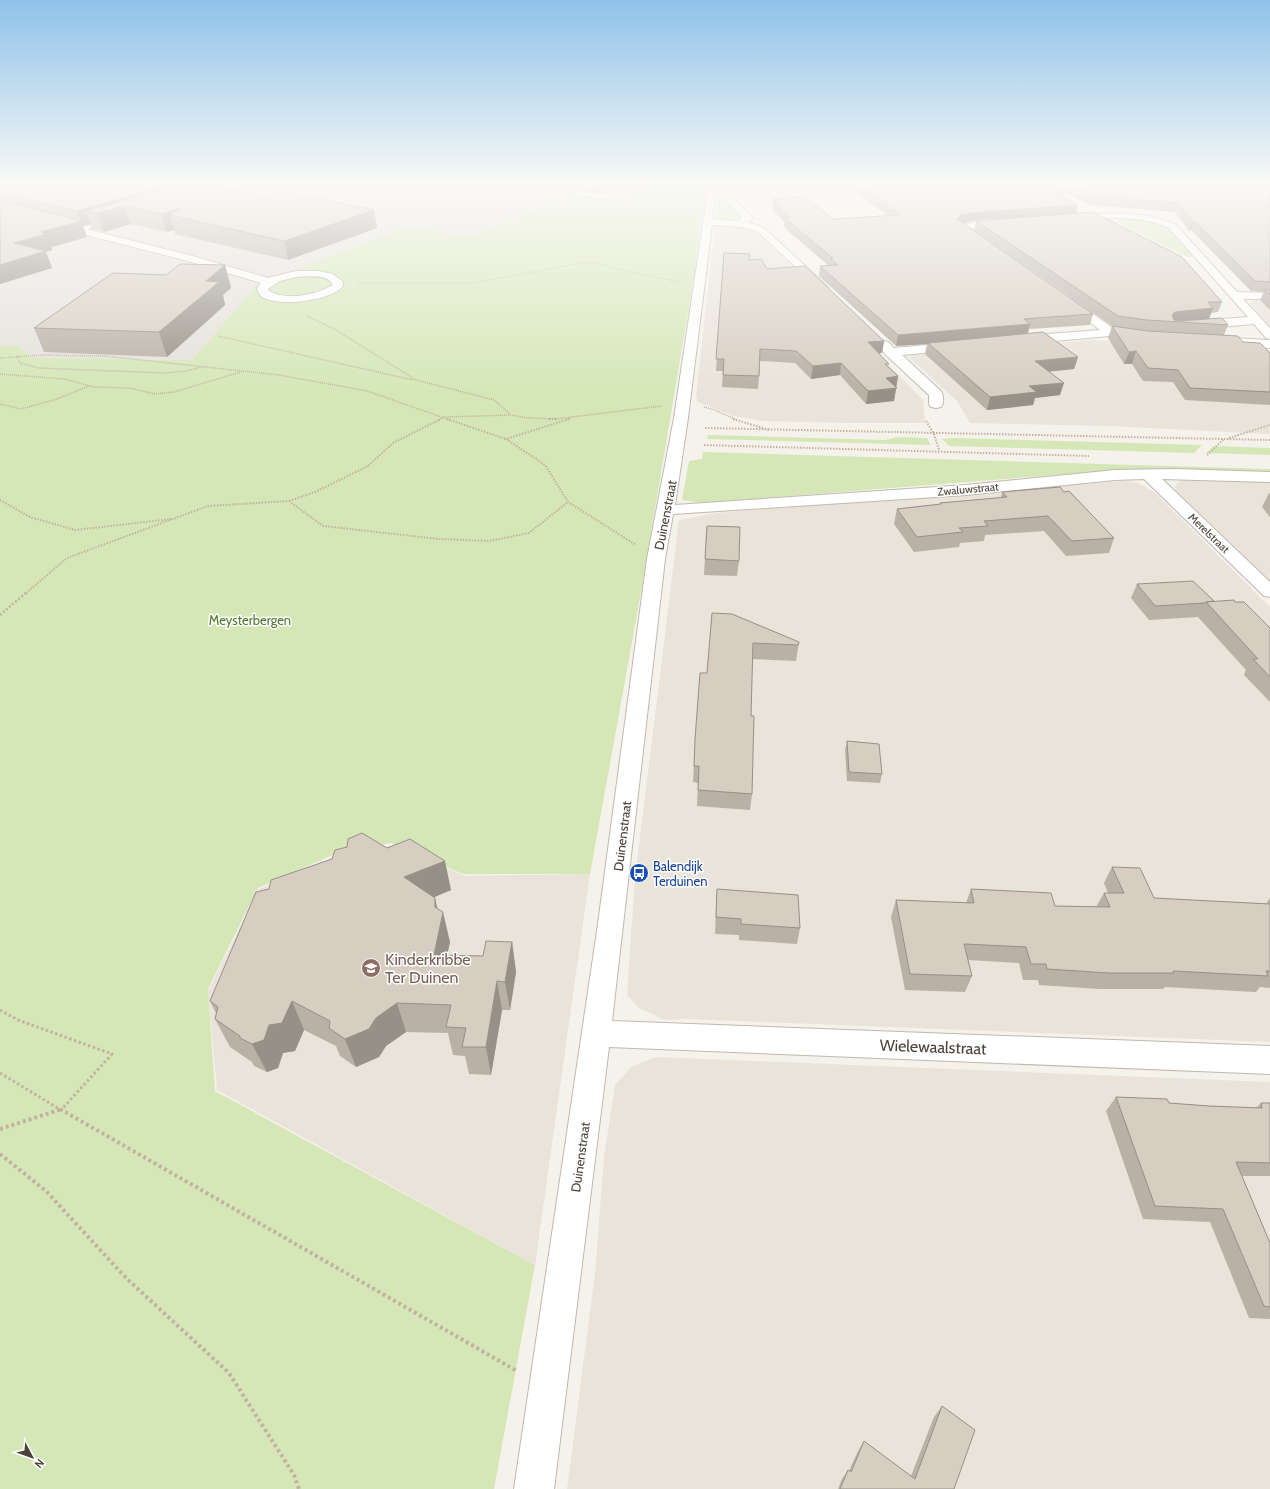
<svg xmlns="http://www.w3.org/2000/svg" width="1270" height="1489" font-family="Cabin,sans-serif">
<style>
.residential{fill:#e9e3da}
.industrial{fill:#e5e1dd}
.green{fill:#d5e7b7}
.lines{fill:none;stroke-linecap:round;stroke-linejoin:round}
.lane-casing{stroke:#c1b9ae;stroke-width:2}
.street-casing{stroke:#c1b9ae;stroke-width:2}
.path-far5{stroke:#c2b3a0;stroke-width:1;stroke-dasharray:1 1;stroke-linecap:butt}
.path-far4{stroke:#c2b3a0;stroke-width:1.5;stroke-dasharray:1 1;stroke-linecap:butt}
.path-far3{stroke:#c2b3a0;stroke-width:2;stroke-dasharray:1.5 1.5;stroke-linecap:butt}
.path-far2{stroke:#c2b3a0;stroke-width:2.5;stroke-dasharray:2 2;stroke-linecap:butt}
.path-far1{stroke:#c2b3a0;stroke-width:3;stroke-dasharray:2.5 2.5;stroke-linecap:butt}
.path{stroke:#c2b3a0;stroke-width:4;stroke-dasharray:3 3;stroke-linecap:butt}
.lane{fill:#fff;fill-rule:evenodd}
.street{fill:#fff;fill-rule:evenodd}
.wall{fill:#b9b0a6}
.shaded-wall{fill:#969087}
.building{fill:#d7cdc1;stroke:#969087}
.labels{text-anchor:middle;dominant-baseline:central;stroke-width:3;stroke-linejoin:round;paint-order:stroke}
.far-street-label{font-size:11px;fill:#4a4239;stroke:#fff}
.street-label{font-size:13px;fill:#4a4239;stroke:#fff}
.park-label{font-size:13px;fill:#507a2e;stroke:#fff}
.transit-label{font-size:13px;fill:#164399;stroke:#fff;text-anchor:start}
.near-education-label{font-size:16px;fill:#785e54;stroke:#fff;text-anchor:start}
.near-street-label{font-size:16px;fill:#4a4239;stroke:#fff}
</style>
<rect width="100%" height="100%" fill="#f5f2ec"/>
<path class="residential" d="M715,225L742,226L752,229L780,255L923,400L925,423H848L762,421L734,416L698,402L696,396Z
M1257,299H1270V326L1251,305L1250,302Z
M1090,340L1128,341L1260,349L1270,352V434L1109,426L970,423L957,401L907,356Z
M1188,479L1270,482V580L1176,491L1175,486L1179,481Z
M1125,481L1138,483L1154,492L1270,607V1042L686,1019L665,1020L639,1008L627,995L635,878L679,520L716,513L931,495Z
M396,845L465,876L590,874L535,1265L217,1090L208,991L259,889L336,856Z
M656,1057L1270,1082V1489H567L595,1274L604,1157L615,1085L631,1067Z"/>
<path class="industrial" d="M0,183H665L617,204L572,196L467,237L409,225L256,285L192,360L33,358L18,346H0Z"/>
<path class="green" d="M665,183H708L705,189L693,283L640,598L590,874H463L391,843L335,854L258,888L208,989L215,1091L535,1265L494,1489H0V346H18L33,358L192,360L256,285L409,225L467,237L572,196L617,204Z
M718,200L725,201L740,218L730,220L717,217Z
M1122,219L1143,220L1168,226L1194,256L1189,257L1185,256L1119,223L1118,220Z
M708,435L885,440L898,437L927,438L931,445L707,439Z
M952,438L1202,445L1194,453L949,446L942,439Z
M1214,446L1270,448V455L1206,453Z
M703,452L1270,469V473L1129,471L1080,473L701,503L682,500L689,461L702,459Z"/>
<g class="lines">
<g class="lane-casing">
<path id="lane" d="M235,183H245L204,196L199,195Z
M519,183H533L600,195L628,183H637L601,199Z
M112,218L115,220L114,221L78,232L75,230Z"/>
</g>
<g class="street-casing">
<path id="street" d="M709,183H717L716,194L733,198L753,218L748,222L764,228L828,287L823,290L819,289L758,232L742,227L712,225L688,418L675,505L966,485L1115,470L1176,469L1270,472V482L1162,479L1270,582V597L1264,596L1144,479L1115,480L966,495L673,514L665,559L612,1021L1270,1046V1074L609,1047L554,1489H514L597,931L647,559L674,418ZM715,199L727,202L742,218L738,221L712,219Z
M0,207L196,257L268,278L296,271H318L333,274L343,282V286C332,301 276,308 261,296C259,294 258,291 257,288L261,283L188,261L0,213ZM296,277C306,277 328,273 333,285C316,295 287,301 269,291L268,289L280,281Z
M1123,213L1150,216L1175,224L1237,292L1270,293V299H1243L1270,328V339L1266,338L1254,324L1197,329L1193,328L1191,325L1193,322L1197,321L1248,317L1169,228C1139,214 1103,218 1071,221L1066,218L1071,215Z
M1005,220L1010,223L1008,225L970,229L985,240L987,242L982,245L979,244L957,228L959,226L976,222Z
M1068,298L1072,299L1114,329L1144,333L1146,336L1144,339L1140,340L1110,336L1021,344L1017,343L1015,340L1017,337L1021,336L1100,330L1064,303L1062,301L1064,299Z
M1232,338L1270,340V348L1228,345L1226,342L1228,339Z
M884,341L888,342L894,348L957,342L961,343L963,346L961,349L957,350L902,355L941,391C944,396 944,403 941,407L936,408L931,407L929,404V395L886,355L878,345L880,342Z"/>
</g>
<path class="path-far5" d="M357,283H474L580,263H596L625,271L679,282"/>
<path class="path-far4" d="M307,316L336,330L416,380L494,400L510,414
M218,336L413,380
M17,356L20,363L38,368L164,373L187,371L205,366
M0,358L44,355L104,356L279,375L367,391L450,420
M0,374L64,379L94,387L130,388L154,394L174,392L244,371
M0,404L21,409L54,400L89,386
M704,407L715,410L737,420
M439,420L444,417L511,415L528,418L555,419L662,406
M566,420L571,418"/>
<path class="path-far3" d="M447,419L506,439
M549,419H557
M569,419L506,439L545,465L568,502L636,545
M733,419L769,430
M926,421L934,434L939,450
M705,428L1270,440
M1229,438L1270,425
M704,445L1089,456
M1207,455L1224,439
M0,500L30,517L75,530L171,519
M289,501L315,492L368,466L393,443L441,419
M26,593L67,558L208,506L289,501L323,526L439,539L489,541L529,533L568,502"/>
<path class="path-far2" d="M0,615L27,592"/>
<path class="path-far1" d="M0,1010L18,1020L112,1054L61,1110
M0,1073L61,1110"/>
<path class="path" d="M60,1109L517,1371
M0,1129L62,1109
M0,1154L46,1191L126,1278L229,1373L294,1475L299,1489"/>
<use href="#lane" class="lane"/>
<use href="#street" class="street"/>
</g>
<path class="wall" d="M0,183L180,185L266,197L374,210L377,228L288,260L175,234L174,230L167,232L131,224L104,232L92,229L90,224L83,226L87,237L52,247V250L46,252L52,268L0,284Z
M538,183H616L594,192Z
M844,183H1050L1051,185L1065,194L1064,198L1078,205L1076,213L1222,302L1218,312L1211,313L1209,319L1228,325L1224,335L1243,342L1270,353V405L1185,400L1173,382L1143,381L1132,364H1124L1108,338L1112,326L974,230L976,221L1019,217L976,220L964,223L1093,314L1090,325L1029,329L1028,334L1078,357L1074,369L1049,372L1060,395L1035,398L1033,405L987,410L925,354L927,344L896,346L819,276L820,266H829L787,230L784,226V221L773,211L774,209L772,208L773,199L833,219L888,216Z
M1053,183H1246L1270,185V310L1260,300L1264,292L1251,291L1191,230L1189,231L1175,212L1090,205L1059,190Z
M724,253L750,260L767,269L884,341L882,353H879L889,368L898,376L894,401L866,404L840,375L811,379L795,363L760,361L759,376L758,389L722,387L723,371H716Z
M225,265L231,288L223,295L225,305L167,357L44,352L34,328L166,275Z
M1002,492H1064L1114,538L1109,553L1066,556L1044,531L985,535L984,541L960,543L959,547L914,552L894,524L897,509L940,504V503L1001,498Z
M1269,493H1270V517L1262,507Z
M707,526L739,561L737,576L704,575Z
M1137,584L1214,601L1270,628V702L1244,675L1246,670L1198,617L1149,620L1131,598Z
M712,613L799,642L796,661L752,659L751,716L752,794L750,810L697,806L698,783L693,782L695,739L707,673Z
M847,741L882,774L880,783L847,781L845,750Z
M347,847L451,890L434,897L437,909L450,942L447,955L483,956L512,942L516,972L510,1010H502L491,1075L469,1074L465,1056L453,1055L448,1033L406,1032L386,1046L379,1057L356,1067L340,1056L336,1046L304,1030L295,1051L283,1053L278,1068L267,1072L254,1066L252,1062L230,1047L215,1019L216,1013L210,1001L269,889L332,859Z
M1112,867L1154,898L1266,904L1270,898V988L1260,987L1256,992L1165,987L1163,989H1100L1039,985L1038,980H1023L1019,963L968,960L972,976L965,992L905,990L891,917L896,900L966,903L971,889L1055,906L1096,907L1104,893H1108L1104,883Z
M717,889L800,928L797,944L739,940V935L715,934L716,906Z
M1116,1097L1169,1103L1209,1106L1256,1108L1261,1103H1270V1176H1242L1270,1243V1319L1249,1318L1210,1222L1143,1219L1106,1111Z
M942,1406L954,1489H838L842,1479L848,1470L849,1471L858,1451L864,1441L911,1476L934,1417Z"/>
<path class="shaded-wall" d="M172,183H179L182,194L125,206L131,224L104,232L97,213L86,211L90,224L83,226L87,237L52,247V250L46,252L52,268L0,284V265L14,243L41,232L80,221L77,211Z
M594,183H616L594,192Z
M1078,205L1075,214L976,220L959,225L957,219L961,215L978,212Z
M181,208L170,215L174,230L167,232L161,214Z
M374,210L377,228L288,260L284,241Z
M1194,221L1191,230L1189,231L1193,222Z
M225,265L231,288L223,295L225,305L167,357L159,332L206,281Z
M1213,308L1209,319L1177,322H1169L1172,315L1175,312Z
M1030,324L1027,335L928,343L927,344L896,346L898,335Z
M884,341L882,353L866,354L868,342Z
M1136,351L1132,364H1124L1129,352Z
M1078,357L1074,369L1031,373L1035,361Z
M841,363L840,375L811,379L813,366Z
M898,376L894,401L866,404L868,391L886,378Z
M1064,383L1060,395L1035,398L1033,405L987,410L990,397L1029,386Z
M445,861L451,890L411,907L404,877Z
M435,898L441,924L443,912L450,942L441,984L434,955Z
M512,942L516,972L510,1010L505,982Z
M497,981L502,1010L491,1075L486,1047Z
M292,1001L304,1030L295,1051L283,1053L278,1068L267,1072L252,1044Z
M397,1003L406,1032L386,1046L379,1057L356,1067L345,1039Z"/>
<path class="building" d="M0,183H176L77,211L0,193Z
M185,183H195L266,197L284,192L374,210L284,241L170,215L181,208L161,214L125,206L97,213L86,211Z
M857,183H1050L1051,185L1065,194H1056L1078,205L978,212L961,215L957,219L1093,314L1024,319L1030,324L898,335L820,266L838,265L830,258H833L788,221L785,217H790L774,203L777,202L773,199L805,197L833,219L900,215Z
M1065,183H1246L1270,185V282L1255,281L1194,221L1193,222L1178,203L1093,196Z
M0,201L82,221L41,232L46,234L14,243L46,251L0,265Z
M1093,212L1182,257L1222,302H1208L1213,308L1175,312L1172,315L1174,320L1179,321L1222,318L1228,325L1147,320L1118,316L976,221Z
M724,253L750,254L749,260L761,259L767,269L805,266L884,341L868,342L889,364H885L898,376L886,378L897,388L868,391L841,363L813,366L796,351L760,349L759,376L723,375L724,359H716Z
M180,264L225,265L206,281L219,282L159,332L34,328L113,273L166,275Z
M1265,290H1270V295Z
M1112,326L1147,331L1238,336L1243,342L1260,343L1270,353V392L1190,388L1178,370L1148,368L1136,351L1129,352Z
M1043,332L1078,357L1035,361L1064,383L1029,386L1037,392L990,397L928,343Z
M1060,487L1064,492L1069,491L1114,538L1072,541L1048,516L984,521L988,526L959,528L963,532L917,537L897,509L941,504L940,503L1007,497L1002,492Z
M707,526L740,527L739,561L705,559Z
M1193,581L1214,601L1206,602L1205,603L1155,606L1137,584Z
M1234,600L1235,602H1244L1270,628V677L1253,659H1258L1206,602Z
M712,613L732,614L799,642L798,645L753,643L751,716H754L752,794L698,790L699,766H694L695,739L700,673H707Z
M847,741L879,744L882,774L849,772Z
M362,833L387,848L410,839L445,861L404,877L435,898V907L443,912L434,955L483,956L486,941L512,942L505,982L497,981L486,1047H462L466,1028L446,1027L451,1005L397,1003L376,1018L369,1029L345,1039L329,1028L330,1021L292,1001L282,1023L269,1025L264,1040L252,1044L240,1038V1036L215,1019L218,1007L210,1001L256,892L269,889L271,880L332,859L335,850L347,847L348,839Z
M1112,867L1140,868L1154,898L1270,904V971H1266L1268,976L1173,971L1174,973H1109L1047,969L1046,964H1031L1026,947L964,944L972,976L910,974L896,900L974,903L971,889L1051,893L1055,906L1110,907L1104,893H1124Z
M717,889L798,895L800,928L741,924V919L716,917Z
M1116,1097L1167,1099L1169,1103L1209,1106L1262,1108L1261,1103H1270V1163L1236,1162L1270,1243V1307L1264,1306L1223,1209L1155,1206Z
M942,1406L975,1430L954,1489H840L848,1470L851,1472L864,1441L915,1479Z"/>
<linearGradient id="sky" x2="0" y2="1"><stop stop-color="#8fc2ea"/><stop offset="0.47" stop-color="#faf9f6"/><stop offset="1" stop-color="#faf9f6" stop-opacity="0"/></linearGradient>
<rect width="1270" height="392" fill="url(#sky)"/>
<defs>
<g id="bus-disc" transform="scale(1)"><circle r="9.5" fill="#1a4fb4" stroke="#fff"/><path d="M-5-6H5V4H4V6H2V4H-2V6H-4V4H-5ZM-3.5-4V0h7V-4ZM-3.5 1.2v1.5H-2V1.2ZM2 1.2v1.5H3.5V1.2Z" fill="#fff"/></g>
<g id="school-disc" transform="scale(1)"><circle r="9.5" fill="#8d6e63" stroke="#fff"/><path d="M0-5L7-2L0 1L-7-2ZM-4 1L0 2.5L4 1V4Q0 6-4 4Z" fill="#fff"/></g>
</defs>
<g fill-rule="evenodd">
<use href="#bus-disc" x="639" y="873"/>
<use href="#school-disc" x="371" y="968"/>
</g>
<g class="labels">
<g class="far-street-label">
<text transform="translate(968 489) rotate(-5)">Zwaluwstraat</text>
<text transform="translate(1209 533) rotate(44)">Merelstraat</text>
</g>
<g class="street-label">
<text transform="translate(665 515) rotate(-79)">Duinenstraat</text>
<text transform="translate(622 836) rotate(-83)">Duinenstraat</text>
<text transform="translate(580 1157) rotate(-82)">Duinenstraat</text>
</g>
<g class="park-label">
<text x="250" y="620">Meysterbergen</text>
</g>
<g class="transit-label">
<text x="653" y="866">Balendijk<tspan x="653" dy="15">Terduinen</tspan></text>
</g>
<g class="near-education-label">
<text x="385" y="959">Kinderkribbe<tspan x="385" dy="18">Ter Duinen</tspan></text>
</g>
<g class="near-street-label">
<text transform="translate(933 1047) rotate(2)">Wielewaalstraat</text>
</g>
</g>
<g transform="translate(32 1457) rotate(131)" stroke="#ffffff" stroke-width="3" paint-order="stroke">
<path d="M0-3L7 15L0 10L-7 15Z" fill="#4a4239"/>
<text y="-6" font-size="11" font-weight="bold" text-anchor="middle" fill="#4a4239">N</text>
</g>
</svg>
